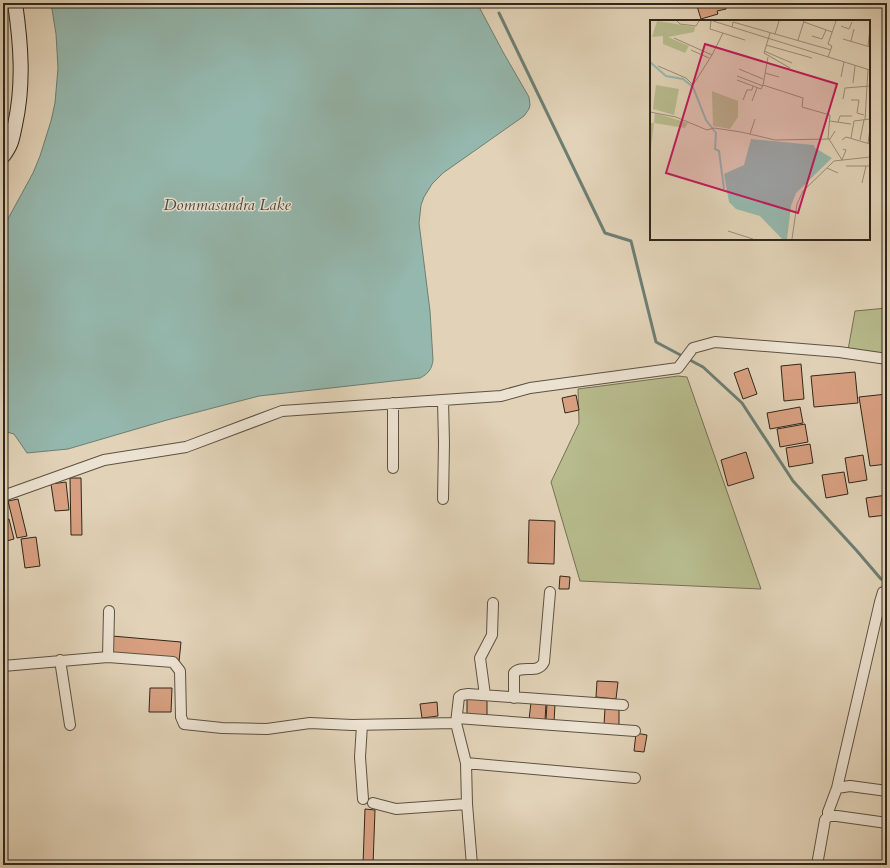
<svg xmlns="http://www.w3.org/2000/svg" width="890" height="868" font-family="Cardo,serif">
<style>
.green{fill:#b7bb8d;stroke:#747154}
.water{fill:#95b8ae;stroke:#6d7e73}
.lines{fill:none;stroke-linecap:round;stroke-linejoin:round}
.stream{stroke:#6d7e73;stroke-width:3}
.building{fill:#d8a081;stroke:#30271b}
.street-casing{stroke:#5c5242;stroke-width:12}
.secondary-casing{stroke:#30271b;stroke-width:16}
.street{stroke:#ece2d1;stroke-width:10}
.secondary{stroke:#ece2d1;stroke-width:14}
.labels{text-anchor:middle;dominant-baseline:central;stroke-width:3;stroke-linejoin:round;paint-order:stroke}
.water-label{font-size:16px;font-style:italic;fill:#494b40;stroke:#ece2d1}
.inset-river{fill:none;stroke:#95b8ae;stroke-width:2}
.inset-road{fill:none;stroke:#9b8e79;stroke-width:1}
.view{fill:#c2185b;fill-opacity:0.15;stroke:#c2185b;stroke-width:2}
.inset-edge{fill:none;stroke:#30271b;stroke-width:2}
</style>
<rect width="100%" height="100%" fill="#e2d3b8"/>
<filter id="stains"><feTurbulence type="fractalNoise" baseFrequency=".005" numOctaves="4"/><feColorMatrix values="0 0 0 0 .2 0 0 0 0 .09 0 0 0 0 .02 0 0 0 .5 -.17"/></filter>
<radialGradient id="worn" r=".72"><stop offset=".6" stop-color="#630" stop-opacity="0"/><stop offset="1" stop-color="#630" stop-opacity=".3"/></radialGradient>
<path class="green" d="M887,308V354L848,350L855,311Z
M678,376L687,377L761,589L580,581L551,482L579,423L578,389Z"/>
<path class="water" d="M51,3H477L503,52L529,97L530,105L529,109L524,116L443,173L432,184L424,197L421,205L419,223L430,311L433,360C432,369 428,374 420,378L259,396L167,420L68,449L27,453L14,434L3,431V228L33,173L40,156L51,121L55,103L58,68L56,34Z"/>
<g class="lines">
<path class="stream" d="M499,13L605,233L631,241L656,342L703,367L742,403L793,481L857,551L881,579L887,582"/>
</g>
<path class="building" d="M696,3H725L726,9L717,11L718,14L701,19Z
M801,364L804,399L784,401L781,366Z
M748,368L757,394L743,399L734,373Z
M855,372L858,403L814,407L811,376Z
M887,394V464L870,466L859,397Z
M576,395L579,410L565,413L562,398Z
M800,407L803,423L770,429L767,413Z
M805,424L808,442L780,447L777,429Z
M810,444L813,463L789,467L786,448Z
M746,452L754,478L728,486L721,460Z
M863,455L867,480L849,483L845,458Z
M844,472L848,494L826,498L822,475Z
M70,478H81L82,535H71Z
M66,482L69,510L55,511L51,484Z
M887,495V515L869,517L866,498Z
M18,499L27,536L17,538L8,501Z
M9,519L14,539L3,542V520Z
M529,520L555,521L554,564L528,563Z
M36,537L40,566L25,568L21,539Z
M560,576L570,577L569,589H559Z
M112,636L181,642L179,662L111,656Z
M597,681L618,682L616,699L596,697Z
M150,688H172L171,712H149Z
M467,699H487V715H467Z
M437,702L438,716L422,718L420,704Z
M531,702L546,703L545,721L529,720Z
M547,703L555,704L554,722L546,721Z
M605,708L619,709V726L604,725Z
M636,733L647,735L644,752L634,751Z
M365,809L375,810L373,865H363Z"/>
<g class="lines">
<g class="street-casing">
<path id="street" d="M443,400L444,443L443,499
M393,403V468
M3,496L104,460L186,447L282,411L501,396L530,388L678,368L693,348L715,342L839,352L887,359
M108,657L109,611
M60,660L70,725
M3,666L108,657L173,662L180,671L181,717L184,724L222,728L267,729L310,723L352,725L456,723L466,763L467,804L472,865
M485,695L480,658L492,635L493,603
M514,698V673C522,664 538,675 544,662L550,592
M457,718L635,731
M456,723L459,697L462,695L468,694L623,705
M362,725L360,757L363,799
M466,763L635,778
M837,788L850,786L887,791
M373,803L396,809L467,804
M828,816V812L837,788L880,602L883,592L887,591
M817,865L825,820L828,816H837L887,823"/>
</g>
<g class="secondary-casing">
<path id="secondary" d="M3,156C12,144 12,139 15,125C24,84 21,44 15,3"/>
</g>
<use href="#street" class="street"/>
<use href="#secondary" class="secondary"/>
</g>
<g class="labels">
<g class="water-label">
<text x="227" y="205">Dommasandra Lake</text>
</g>
</g>
<g transform="translate(650 20)">
<rect width="220" height="220" fill="#e2d3b8"/>
<path d="M7,1L45,7L44,12L18,17L39,26L35,33L13,24V16L2,17ZM6,65L29,69L24,95L3,89ZM62,71L88,81V97L80,109L63,106ZM5,93L38,103L35,108L4,103L0,136V103H4Z" fill="#b7bb8d"/>
<path d="M101,119L164,125L165,128L182,138L146,173L141,186L137,219H132L110,196L86,189L79,182L74,154L94,145Z" fill="#95b8ae"/>
<path class="inset-river" d="M0,42L16,56L33,59L43,67L56,100L66,113L65,129L69,131L74,169"/>
<path class="inset-road" d="M27,1L30,4L46,6L49,1M61,1L60,9L95,20M63,1L220,50M154,2L182,12M191,6L199,9L202,2M82,7L83,2L181,30M120,13L114,33L140,48M125,14L129,1M162,16L172,19L176,10M24,18L62,35L73,13M193,19L220,27M148,20L154,1M201,21L204,9M116,25L162,38M218,26L220,9M41,30L59,38M114,31L142,43M118,37L113,65L153,78L152,87L180,95L178,119M178,37L182,26L178,24L186,1M8,46L36,58L43,65L62,35M89,49L113,59M115,53L129,57M87,56L113,66M191,57L194,42M87,60L111,69L113,65M203,63L205,46M193,79L195,68L220,66M93,80L97,70H102L103,66M201,80H209L207,93L214,95M102,81L107,68M0,92L26,97L57,110L64,108L91,112L125,120L180,119L185,111M215,100L218,49M180,101L201,104M188,102L190,96H202M100,114L105,99M201,118L204,101L220,99M179,119L192,140M192,120L196,117L220,124M210,120L214,100M218,123L220,109M192,140L196,130L193,129M196,146H220M177,148L188,153M212,163L216,146M78,211L103,219M142,219L147,184L153,171L184,141L220,137"/>
<path class="view" d="M55,24L187,64L148,193L16,153Z"/>
<rect width="220" height="220" class="inset-edge"/>
</g>
<rect width="890" height="868" fill="none" stroke="#e2d3b8" stroke-width="16"/>
<rect x="4" y="4" width="882" height="860" fill="none" stroke="#30271b" stroke-width="2"/>
<rect x="8" y="8" width="874" height="852" fill="none" stroke="#30271b"/>
<rect width="100%" height="100%" filter="url(#stains)"/>
<rect width="100%" height="100%" fill="url(#worn)"/>
</svg>
